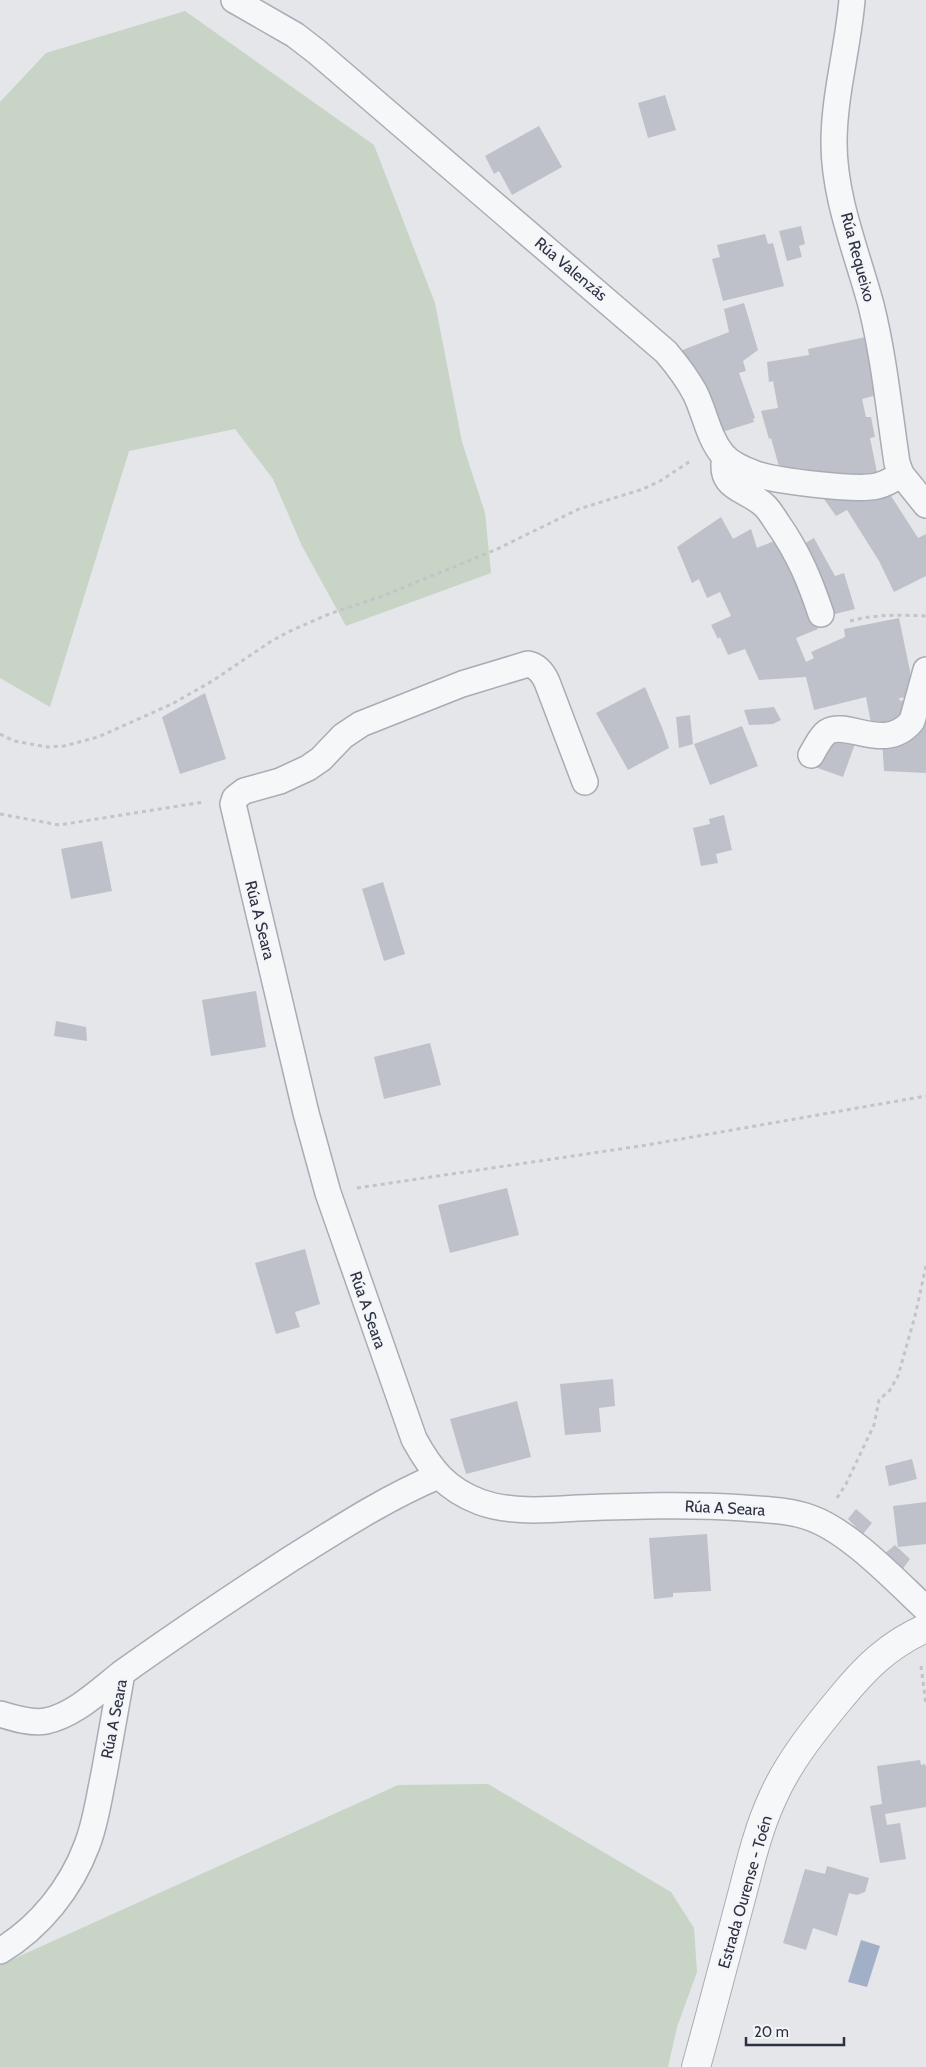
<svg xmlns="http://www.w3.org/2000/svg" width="926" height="2067" font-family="Cabin,sans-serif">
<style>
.green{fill:#c8d4c5}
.water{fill:#a2b0c7}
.building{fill:#bec1ca}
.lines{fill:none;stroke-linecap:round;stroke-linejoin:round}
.minor-casing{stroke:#a9acb4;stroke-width:28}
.tertiary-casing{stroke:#a9acb4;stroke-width:30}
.path{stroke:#c2c4c9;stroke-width:3;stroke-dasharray:4 4;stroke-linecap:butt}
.minor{stroke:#f6f7f9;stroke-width:25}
.tertiary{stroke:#f6f7f9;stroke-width:28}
.labels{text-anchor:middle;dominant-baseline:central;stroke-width:4.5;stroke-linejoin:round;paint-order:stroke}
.street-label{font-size:16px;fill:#2d3242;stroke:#f3f5f8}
</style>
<rect width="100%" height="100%" fill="#e4e6ea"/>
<path class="green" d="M185,11L374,145L435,303L462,442L485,513L491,573L346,626L302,546L273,479L235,429L129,451L50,707L0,678V102L46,53Z
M488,1784L671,1892L694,1928L697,1972L677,2027L668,2067H0V1965L398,1785Z"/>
<path class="water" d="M861,1940L880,1946L867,1987L848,1982Z"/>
<path class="building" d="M665,95L676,130L648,138L638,103Z
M539,126L562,167L512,195L499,171L494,174L485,156Z
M801,226L805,244L799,246L802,257L787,261L779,231Z
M765,234L768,244L773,243L784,286L723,301L712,259L720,257L717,245Z
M744,303L758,350L743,361L746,371L739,373L755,418L753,419L754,422L722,432L719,431L710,393L704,394L680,351L729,332L724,309Z
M866,337L877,395L862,399L866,417H871L875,437L870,438L877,472L875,475L816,474L780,470L771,438L769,439L761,411L778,408L773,381L769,382L767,362L809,355L808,349Z
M886,488L918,538L926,534V576L894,592L879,561L847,510L836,516L824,499L836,492Z
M721,517L733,539L751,529L757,548L781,538L818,629L796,638L806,662L814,658L811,652L845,637L844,629L899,618L910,671L911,691V697L899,698L900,701L904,700L906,715L904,721L872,728L866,697L814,710L806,677L759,680L745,649L728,655L720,637L718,639L711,625L731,616L720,592L707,598L699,579L692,583L677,547Z
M814,538L835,576L844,573L855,609L827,616L802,545Z
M645,687L663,730L669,748L628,770L596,713Z
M205,693L226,759L180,774L162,717Z
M774,707L781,720L773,724L749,725L744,710Z
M690,715L693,744L679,748L676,717Z
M926,724V773L884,771L882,738L908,725Z
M742,726L758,766L710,785L694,744Z
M829,740L856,741L843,777L815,767Z
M724,815L732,850L716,854L718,863L701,866L693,828L710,824L709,819Z
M102,841L112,891L71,899L61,849Z
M383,882L405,954L384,961L362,889Z
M256,991L266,1047L211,1056L202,1000Z
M56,1021L86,1027L87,1041L54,1036Z
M430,1043L441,1085L384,1099L374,1057Z
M507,1188L519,1235L450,1253L438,1205Z
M305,1249L320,1304L295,1312L300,1327L276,1334L255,1263Z
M613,1379L615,1406L599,1408L601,1432L565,1435L560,1384Z
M517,1401L531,1457L466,1474L450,1419Z
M912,1459L917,1479L889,1486L885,1466Z
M926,1502V1544L898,1547L893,1506Z
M856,1509L872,1523L863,1534L848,1519Z
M707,1534L711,1591L673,1593V1597L654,1599L649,1538Z
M895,1545L910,1559L902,1570L884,1554Z
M920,1760L921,1765L925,1764L926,1767V1807L885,1814L887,1825L900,1823L906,1859L880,1863L870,1806L882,1804L877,1766Z
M827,1866L869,1878L865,1892L857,1895L849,1893L837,1936L813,1928L806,1950L783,1943L805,1869L825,1874Z"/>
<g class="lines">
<g class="minor-casing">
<path id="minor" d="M234,0L295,35L317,52L666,352C677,365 687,378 695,393C705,413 708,437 723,455C731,464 745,470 756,474C777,481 857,491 877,486C886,484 894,479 901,474
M852,0C848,48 834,95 834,143C834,198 857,253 871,305C884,357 889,410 897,463L901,474L926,505
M725,457C718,490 747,488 765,506C770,511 774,518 778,524C799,554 810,581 821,614
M811,755C816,747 820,737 827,732C847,719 885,754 912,721L926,670
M585,782L547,682C543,673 538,666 528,664L462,684L361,724L343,736L321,759L308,768L280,781L244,791L235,798L233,804L306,1113L328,1193L414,1439C431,1470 446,1489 480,1502C510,1513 547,1510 578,1508C634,1506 689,1504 744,1508C766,1510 790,1510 811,1518C850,1532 896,1581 926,1609
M0,1714C13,1718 32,1724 46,1721C75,1715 100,1690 122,1673
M0,1951C40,1927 71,1888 87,1845C96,1822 99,1797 104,1774C110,1740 116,1707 122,1673C178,1633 235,1595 292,1558C340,1528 386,1498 438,1476"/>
</g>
<g class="tertiary-casing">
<path id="tertiary" d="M696,2067C711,2013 725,1959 739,1906C749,1869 757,1831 773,1797C789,1761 815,1729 839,1700C865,1668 888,1645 926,1628"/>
</g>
<path class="path" d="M850,621C875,614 900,615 926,616
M0,734L14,741L47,747L64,746L98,737L172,704L214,680L270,642L288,632L329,614L380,597L495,550L579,509L643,489L660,481L692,460
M0,814L59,825L204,802
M357,1188L647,1145L926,1096
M837,1498L846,1484L874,1425L879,1400L890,1390L898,1376L915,1316L926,1266
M921,1666L926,1705"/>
<use href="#minor" class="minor"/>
<use href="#tertiary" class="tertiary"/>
</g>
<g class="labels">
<g class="street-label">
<text transform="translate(858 257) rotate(75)">Rúa Requeixo</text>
<text transform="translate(571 269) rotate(40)">Rúa Valenzás</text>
<text transform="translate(260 920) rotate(76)">Rúa A Seara</text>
<text transform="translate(368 1310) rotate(71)">Rúa A Seara</text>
<text transform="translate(725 1508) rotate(3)">Rúa A Seara</text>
<text transform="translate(114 1719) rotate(-79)">Rúa A Seara</text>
<text transform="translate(745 1892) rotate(-74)">Estrada Ourense - Toén</text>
</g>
</g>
<path d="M746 2037v8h98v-8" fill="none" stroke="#2d3242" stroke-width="2.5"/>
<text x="754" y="2037" font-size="15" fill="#2d3242" stroke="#f3f5f8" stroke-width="4" paint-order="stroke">20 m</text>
</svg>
